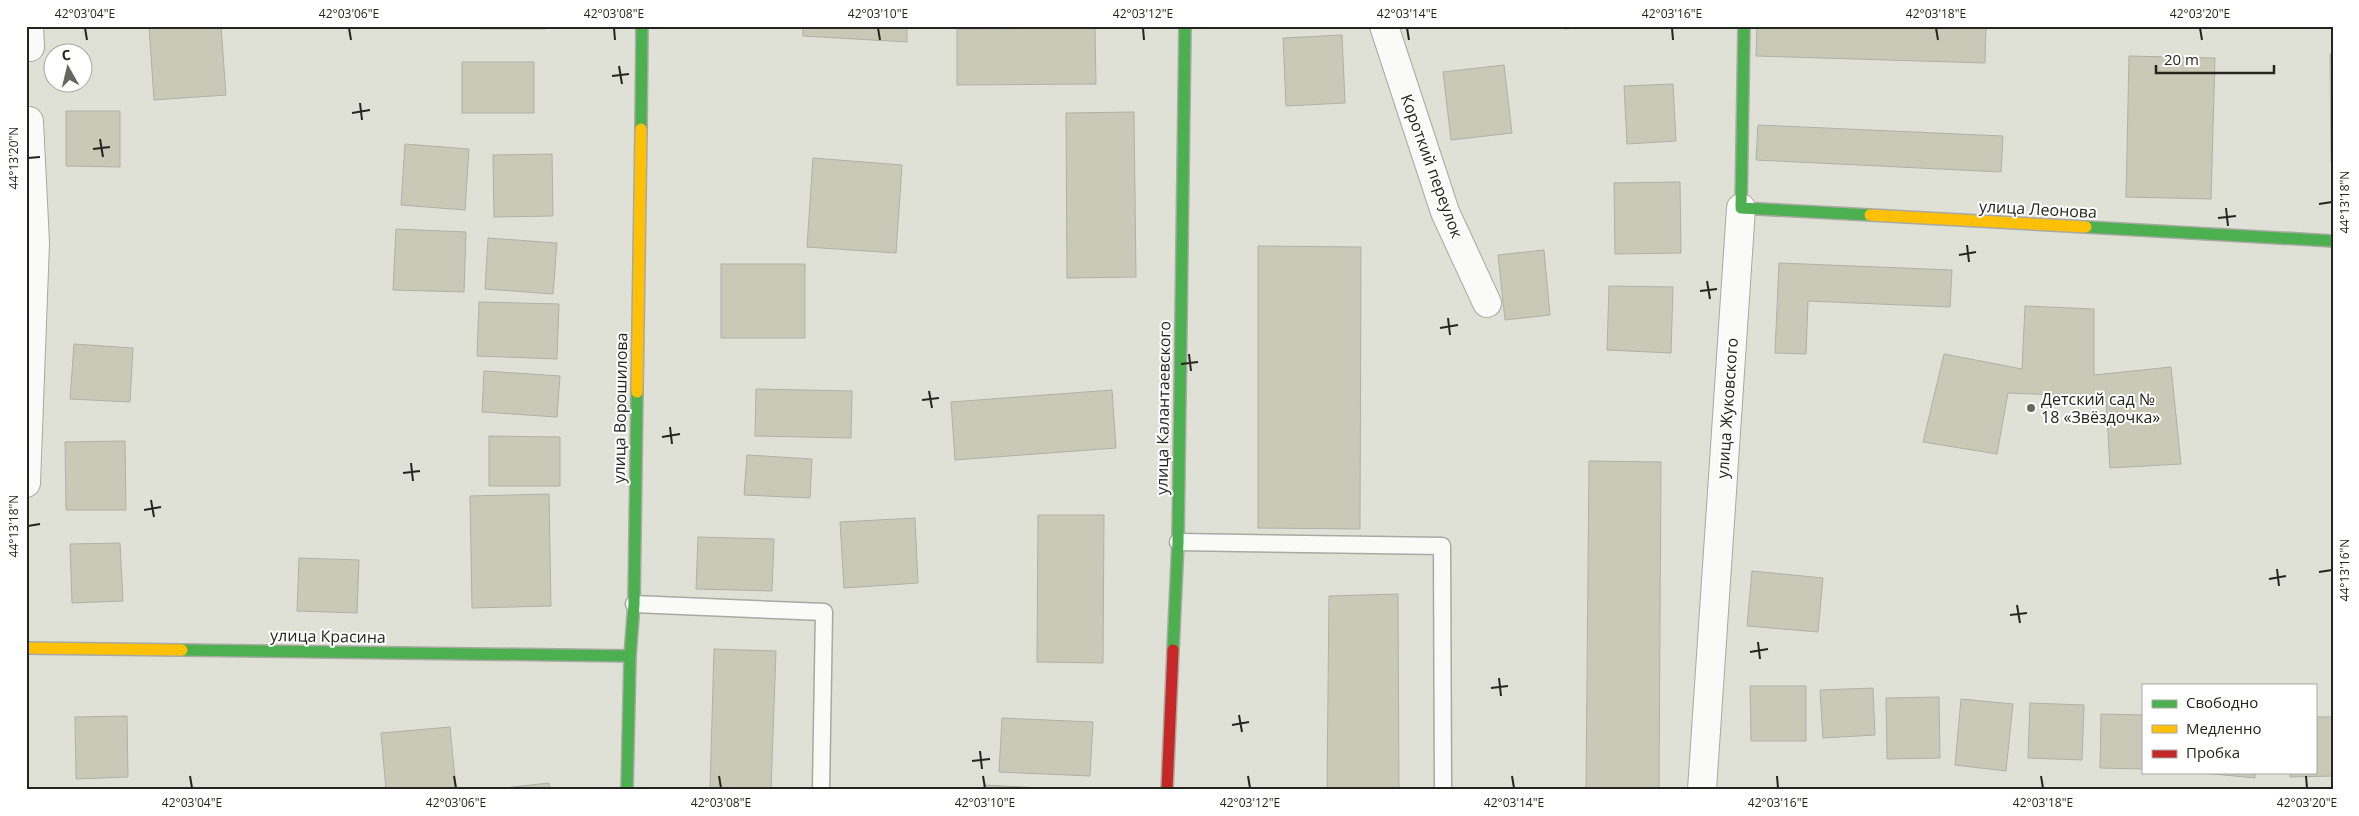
<svg xmlns="http://www.w3.org/2000/svg" width="2359" height="816" font-family="'Open Sans',sans-serif">
<style>
.building{fill:#c8cab7;stroke:#afb0a8}
.lines{fill:none;stroke-linecap:round;stroke-linejoin:round}
.lane-casing{stroke:#a8a9a2;stroke-width:19}
.street-casing{stroke:#a8a9a2;stroke-width:30}
.fast-casing{stroke:#a8a9a2;stroke-width:14}
.slow-casing{stroke:#a8a9a2;stroke-width:14}
.jam-casing{stroke:#a8a9a2;stroke-width:14}
.lane{stroke:#fafaf9;stroke-width:16}
.street{stroke:#fafaf9;stroke-width:28}
.fast{stroke:#4caf50;stroke-width:11}
.slow{stroke:#ffc107;stroke-width:11}
.jam{stroke:#c62828;stroke-width:11}
.ticks{fill:none;stroke:#24251e;stroke-width:2}
.poi-dot{fill:#66675e;stroke:#fff;stroke-width:2}
.labels{text-anchor:middle;dominant-baseline:central;stroke-width:4;stroke-linejoin:round;paint-order:stroke}
.street-label{font-size:16px;fill:#24251e;stroke:#fff}
.poi-label{font-size:16px;fill:#24251e;stroke:#fff;text-anchor:start}
.neatline{fill:none;stroke:#24251e;stroke-width:2}
.ticks-label{font-size:12px;text-anchor:middle;fill:#24251e}
</style>
<rect width="100%" height="100%" fill="#e0e1d6"/>
<path class="building" d="M149,26H221L226,95L154,100Z
M480,26H545V29H480Z
M803,26H907V42L803,36Z
M1491,26H1522L1491,28Z
M1563,26H1606L1564,29Z
M1757,26H1986L1985,63L1756,56Z
M2084,26H2205V27Z
M1095,28L1096,84L957,85V29Z
M1342,35L1345,103L1286,106L1283,38Z
M2330,54H2333V162L2331,163Z
M2129,56L2215,58L2211,199L2126,197Z
M462,62H534V113H462Z
M1504,65L1512,133L1451,140L1443,72Z
M1673,84L1676,141L1627,144L1624,86Z
M66,111H120V167L66,166Z
M1134,112L1136,277L1067,278L1066,113Z
M1758,125L2003,136L2001,172L1756,160Z
M405,144L469,149L465,210L401,205Z
M552,154L553,216L494,217L493,155Z
M813,158L902,165L896,253L807,247Z
M1680,182L1681,253L1615,254L1614,183Z
M396,229L466,232L464,292L393,290Z
M488,238L557,243L553,294L485,289Z
M1258,246L1361,247L1360,529L1258,528Z
M1544,250L1550,315L1505,320L1498,255Z
M1779,263L1952,270L1950,307L1808,301L1806,354L1775,353Z
M721,264H805V338H721Z
M1609,286L1673,287L1671,353L1607,350Z
M479,302L559,304L557,359L477,356Z
M2025,306L2094,309V375L2171,367L2181,464L2110,468L2106,397L2008,393L1997,454L1923,442L1944,354L2022,369Z
M74,344L133,348L130,402L70,399Z
M484,371L560,376L557,417L482,412Z
M756,389L852,391L851,438L755,436Z
M1112,390L1116,448L955,460L951,402Z
M489,436L560,437V486H489Z
M125,441L126,510H66L65,442Z
M747,455L812,459L810,498L744,495Z
M1589,461L1661,462L1659,790H1586Z
M549,494L551,606L472,608L470,496Z
M1038,515H1104L1103,663L1037,662Z
M915,518L918,583L844,588L840,522Z
M698,537L774,539L772,591L696,589Z
M120,543L123,601L72,603L70,544Z
M299,558L359,560L357,613L297,611Z
M1752,571L1823,578L1818,632L1747,626Z
M1398,594L1399,790H1327L1329,596Z
M714,649L776,651L771,790H710Z
M1750,686H1806V741H1751Z
M1873,688L1875,735L1823,738L1820,690Z
M1939,697L1940,758L1887,759L1886,698Z
M1961,699L2013,704L2006,771L1955,765Z
M2030,703L2084,705L2082,760L2028,758Z
M2101,714L2143,715V769L2100,768Z
M127,716L128,777L76,779L75,717Z
M2315,717H2333V776L2290,777V772H2315Z
M1002,718L1093,722L1090,776L999,772Z
M450,727L456,790H386L381,733Z
M2193,772H2255V778Z
M549,783L550,790H495V789Z
M984,785L1079,790H984Z
M289,788L334,790H289Z"/>
<g class="lines">
<g class="lane-casing">
<path id="lane" d="M1178,542L1442,546L1443,790
M634,604L824,612L821,790"/>
</g>
<g class="street-casing">
<path id="street" d="M29,26L30,47
M1384,26L1445,212L1487,303
M26,483L35,243L29,121
M1702,790L1741,208"/>
</g>
<g class="fast-casing">
<path id="fast" d="M1744,26L1741,208L1870,215
M641,129L642,26
M2086,227L2333,241
M182,650L630,656
M1173,650L1178,542L1185,26
M627,790L630,656L634,604L637,392"/>
</g>
<g class="slow-casing">
<path id="slow" d="M1870,215L2086,227
M637,392L641,129
M26,648L182,650"/>
</g>
<g class="jam-casing">
<path id="jam" d="M1167,790L1173,650"/>
</g>
<use href="#lane" class="lane"/>
<use href="#street" class="street"/>
<use href="#fast" class="fast"/>
<use href="#slow" class="slow"/>
<use href="#jam" class="jam"/>
</g>
<path class="ticks" d="M85,28L87,40M349,28L351,40M614,28L615,40M878,28L880,40M1143,28L1144,40M1407,28L1409,40M1672,28L1673,40M1936,28L1938,40M2200,28L2202,40M619,66L622,84M612,76L629,74M360,103L362,120M352,113L370,110M100,139L103,157M93,149L110,147M28,158L40,157M2319,204L2332,202M2226,208L2228,226M2218,218L2236,216M1967,245L1969,262M1959,255L1976,252M1707,281L1710,299M1700,291L1717,289M1448,318L1450,335M1440,328L1458,325M1189,354L1191,371M1181,364L1198,362M929,391L932,408M922,400L939,398M670,427L672,444M662,437L680,434M411,463L413,481M403,473L420,471M151,500L154,517M144,510L161,507M28,526L40,524M2277,569L2279,586M2319,572L2332,570M2269,579L2286,576M2017,605L2020,623M2010,615L2027,613M1758,642L1760,659M1750,652L1768,649M1499,678L1501,696M1491,688L1508,686M1239,715L1242,732M1232,725L1249,722M980,751L982,769M972,761L990,759M190,776L192,788M454,776L456,788M719,776L721,788M983,776L985,788M1248,776L1250,788M1512,776L1514,788M1777,776L1778,788M2041,776L2043,788M2306,776L2307,788"/>
<circle class="poi-dot" cx="2031" cy="408" r="5"/>
<g class="labels">
<g class="street-label">
<text transform="translate(1432 166) rotate(70)">Короткий переулок</text>
<text transform="translate(2038 209) rotate(3)">улица Леонова</text>
<text transform="translate(620 408) rotate(-89)">улица Ворошилова</text>
<text transform="translate(1163 408) rotate(-89)">улица Калантаевского</text>
<text transform="translate(1727 408) rotate(-86)">улица Жуковского</text>
<text transform="translate(328 636) rotate(1)">улица Красина</text>
</g>
<g class="poi-label">
<text x="2041" y="399">Детский сад №<tspan x="2041" dy="18">18 «Звёздочка»</tspan></text>
</g>
</g>
<rect width="2359" height="816" fill="none" stroke="#ffffff" stroke-width="55"/>
<rect x="2142" y="684" width="175" height="90" fill="#ffffff" stroke="#a7a8a5"/>
<rect x="2152" y="700" width="25" height="8" fill="#4caf50" stroke="#a7a8a5"/>
<text x="2186" y="708" font-size="15" fill="#24251e">Свободно</text>
<rect x="2152" y="725" width="25" height="8" fill="#ffc107" stroke="#a7a8a5"/>
<text x="2186" y="734" font-size="15" fill="#24251e">Медленно</text>
<rect x="2152" y="750" width="25" height="8" fill="#c62828" stroke="#a7a8a5"/>
<text x="2186" y="758" font-size="15" fill="#24251e">Пробка</text>
<g transform="translate(68 68) rotate(352)"><circle r="24" fill="#ffffff" stroke="#a7a8a5"/>
<path d="M0-4L9 19L0 12L-9 19Z" fill="#66675e"/>
<text y="-8" font-size="14" font-weight="bold" text-anchor="middle" fill="#24251e">С</text>
</g>
<path d="M2156 65v8h118v-8" fill="none" stroke="#24251e" stroke-width="2.5"/>
<text x="2164" y="65" font-size="15" fill="#24251e" stroke="#ffffff" stroke-width="4" paint-order="stroke">20 m</text>
<rect x="28" y="28" width="2304" height="760" class="neatline"/>
<g class="ticks-label">
<text x="85" y="18">42°03'04"E</text>
<text x="349" y="18">42°03'06"E</text>
<text x="614" y="18">42°03'08"E</text>
<text x="878" y="18">42°03'10"E</text>
<text x="1143" y="18">42°03'12"E</text>
<text x="1407" y="18">42°03'14"E</text>
<text x="1672" y="18">42°03'16"E</text>
<text x="1936" y="18">42°03'18"E</text>
<text x="2200" y="18">42°03'20"E</text>
<text transform="translate(14 158) rotate(-90)" y="4">44°13'20"N</text>
<text transform="translate(2345 202) rotate(-90)" y="4">44°13'18"N</text>
<text transform="translate(14 526) rotate(-90)" y="4">44°13'18"N</text>
<text transform="translate(2345 570) rotate(-90)" y="4">44°13'16"N</text>
<text x="192" y="807">42°03'04"E</text>
<text x="456" y="807">42°03'06"E</text>
<text x="721" y="807">42°03'08"E</text>
<text x="985" y="807">42°03'10"E</text>
<text x="1250" y="807">42°03'12"E</text>
<text x="1514" y="807">42°03'14"E</text>
<text x="1778" y="807">42°03'16"E</text>
<text x="2043" y="807">42°03'18"E</text>
<text x="2307" y="807">42°03'20"E</text>
</g>
</svg>
